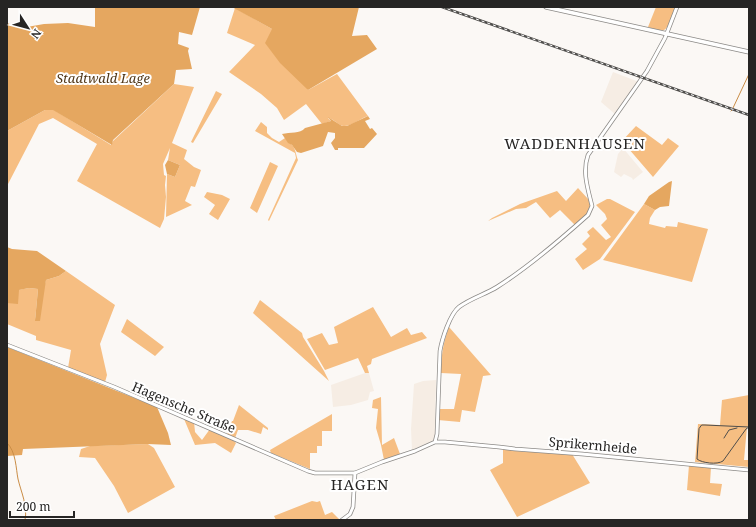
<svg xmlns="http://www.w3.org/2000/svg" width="756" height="527" font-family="'Noto Serif',serif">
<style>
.built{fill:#f6ede4}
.green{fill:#f6be82}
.forest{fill:#e5a760}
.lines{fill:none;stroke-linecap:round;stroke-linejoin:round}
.stream{stroke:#ca8d46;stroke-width:1}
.tertiary-casing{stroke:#8c8a87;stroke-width:4.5}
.secondary-casing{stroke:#8c8a87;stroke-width:4.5}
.primary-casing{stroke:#8c8a87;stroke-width:5}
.tertiary{stroke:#fff;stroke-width:3}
.secondary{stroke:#fff;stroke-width:3}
.primary{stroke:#fff;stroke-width:3.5}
.tram{stroke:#4f4e4c;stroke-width:1}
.rail-casing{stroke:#4f4e4c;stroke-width:2.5}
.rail{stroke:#fff;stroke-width:1;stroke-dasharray:3;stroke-linecap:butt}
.labels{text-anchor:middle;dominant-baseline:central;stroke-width:4;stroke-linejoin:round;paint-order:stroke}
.park-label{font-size:13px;font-style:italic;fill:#4f3617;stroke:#fff}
.street-label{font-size:13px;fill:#262524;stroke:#fff}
.quarter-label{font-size:15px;letter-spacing:1px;fill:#262524;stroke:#fff}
</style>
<rect width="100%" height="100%" fill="#fbf8f5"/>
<path class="built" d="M439,7H445L471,16L642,76L641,79L637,78V76Z
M613,72L639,82L615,114L601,102Z
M644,77L749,114V116L643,79Z
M623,148L643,172L633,180L632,178L624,174L621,177L614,172L618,154Z
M365,373H369L374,391L370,392L368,400L351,405L333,407L331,385Z
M436,380L435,440L412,450L411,429L414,384L423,381Z"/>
<path class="green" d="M656,7H676C674,12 669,28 664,30C660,32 652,28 648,27Z
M235,8L272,29L308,90L337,74L368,116C361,118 351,127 343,126C338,125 334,119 328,118L331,121L322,124L306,104L284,120L277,108L261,94L229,72L255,45L227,33Z
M174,84L194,87L172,143L187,150L184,159L194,167L201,170L195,187L191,186L185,201L192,205L166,217L167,174L175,177L180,165L168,160L170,148L163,164L164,175L166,176L165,185L166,197L164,219L160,228L77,181L97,144L53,118L39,124L7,186V131L45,110H54L111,145L113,141Z
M216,91L222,94L193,143L191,142Z
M261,122L267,127V133L272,138L279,142L285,138C288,142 290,143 293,146C296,151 296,155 298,160L269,221L268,220L296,158L295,153L255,131Z
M636,126L662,145L668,138L679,146L653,177L622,141Z
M270,162L278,166L257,213L250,208Z
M578,188L589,200L591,205L587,214L575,225L560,210L550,218L536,202L526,208L516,209L488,221L492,218L520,204L557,191L566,201Z
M207,192L222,195L230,199L218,220L209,214L215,205L204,197Z
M607,199H610L635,212L600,259L583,270L575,259L587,249L582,244L590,236L587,232L593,227L606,240L611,237L601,225L607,219L605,214L596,205Z
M644,204L655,210L650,218L649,224L665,228L666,226L677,227L678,222L708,229L692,282L603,260Z
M66,271L115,305L100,344L107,375L105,382L68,368L71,350L36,340V336L7,324V303H9L18,290L29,288L38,289L35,321L46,280L59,276Z
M260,300L302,333L303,337L324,371L329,381L253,313Z
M373,307L391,337L407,328L411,335L422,332L427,338L372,359L371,364L367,366L369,373H365L358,358L325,370L307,339L322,333L329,345L338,343L334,327Z
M127,319L164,347L155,356L121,332Z
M449,327L491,375L483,376L475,412L462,410L460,422L438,420L439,409H454L461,374L441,373C441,357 443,343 449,327Z
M749,395V427H747L744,460H749V467L695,462L698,424L720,425L722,400Z
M381,397L382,445L394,438L400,454L384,460L381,445L376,428L378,409L372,408L373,400Z
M239,405L268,428V430L263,427L261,434L248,430H238L234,441L236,443L231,453L215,443L195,445L184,419L194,422L195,432L202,440L210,429L225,436L228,433L232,421H233Z
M332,414V431H322V446H317V453H310V469L271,453L270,450Z
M148,444L154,448L175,487L128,513L114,486L95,458L79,457L81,449L90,446Z
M503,448L515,451L572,454L590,483L517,517L490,470L503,463Z
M689,465L711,467L710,483L722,484L720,496L687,490Z
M312,501L317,502L320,501L325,515L332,512L340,520H276L274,516Z"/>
<path class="forest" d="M95,7H200L192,35L179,32L178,44L189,48L188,51L192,69L176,70L174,84L113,140L112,145L53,110H45L7,131V23L21,28L44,24L68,23L95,27Z
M232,7H359L352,36L367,35L377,49L308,90L280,63L265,43L272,29Z
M368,116L370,119L365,121L370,129L372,128L377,134L364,148H338V150H335L331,143L335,138V133L328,132L323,146L301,153L297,152L292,145L288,143L282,134C290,132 300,134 305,128L331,121L328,117L342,126H347Z
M168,160L180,165L175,177L167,174L165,165Z
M672,181L669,206L660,207L655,210L644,204L649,196L669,182Z
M7,247L12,249L37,251L66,271L59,276L46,280L40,321H35L38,289L29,288L19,290L18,304L7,303Z
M7,347L157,407L168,433L171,445L148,444L23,449L22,455L7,456Z"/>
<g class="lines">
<path class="stream" d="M733,108L749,74
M731,111L732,110
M7,443C16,451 16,469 18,479C21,492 28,506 25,520"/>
<g class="tertiary-casing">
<path id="tertiary" d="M7,345L114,387L308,471L315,473H355"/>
</g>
<g class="secondary-casing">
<path id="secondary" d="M435,442L437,434L440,351C442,339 450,314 459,307C471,298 486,294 497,287C530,266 559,241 588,215L592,206C588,189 582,172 588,155L647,71L665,38L677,7
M342,520L350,514L353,507L355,473L382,462L415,451L435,442H445L499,447L515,449L582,454L749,470"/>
</g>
<g class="primary-casing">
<path id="primary" d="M546,7L749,52"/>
</g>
<use href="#tertiary" class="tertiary"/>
<use href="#secondary" class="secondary"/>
<use href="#primary" class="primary"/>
<path class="tram" d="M702,425H705L749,427L746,429L723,461C717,465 702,463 697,459L699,429Z
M724,438L729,430L737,428"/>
<g class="rail-casing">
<path id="rail" d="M442,7L749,115"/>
</g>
<use href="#rail" class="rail"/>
</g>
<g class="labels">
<g class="park-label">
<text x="103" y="78">Stadtwald Lage</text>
</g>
<g class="street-label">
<text transform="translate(184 407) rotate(23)">Hagensche Straße</text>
<text transform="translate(593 445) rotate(5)">Sprikernheide</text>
</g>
<g class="quarter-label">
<text x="575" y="143">WADDENHAUSEN</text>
<text x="360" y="484">HAGEN</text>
</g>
</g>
<rect width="756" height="527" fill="none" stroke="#262524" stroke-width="16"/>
<g transform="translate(28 28) rotate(126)" stroke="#ffffff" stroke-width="3" paint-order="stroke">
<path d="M0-3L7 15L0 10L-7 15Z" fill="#262524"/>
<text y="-6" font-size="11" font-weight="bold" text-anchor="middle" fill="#262524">N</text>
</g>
<path d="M10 511v6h64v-6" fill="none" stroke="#262524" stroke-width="2"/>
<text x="16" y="511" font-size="12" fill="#262524" stroke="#ffffff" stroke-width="3" paint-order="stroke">200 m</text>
</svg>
